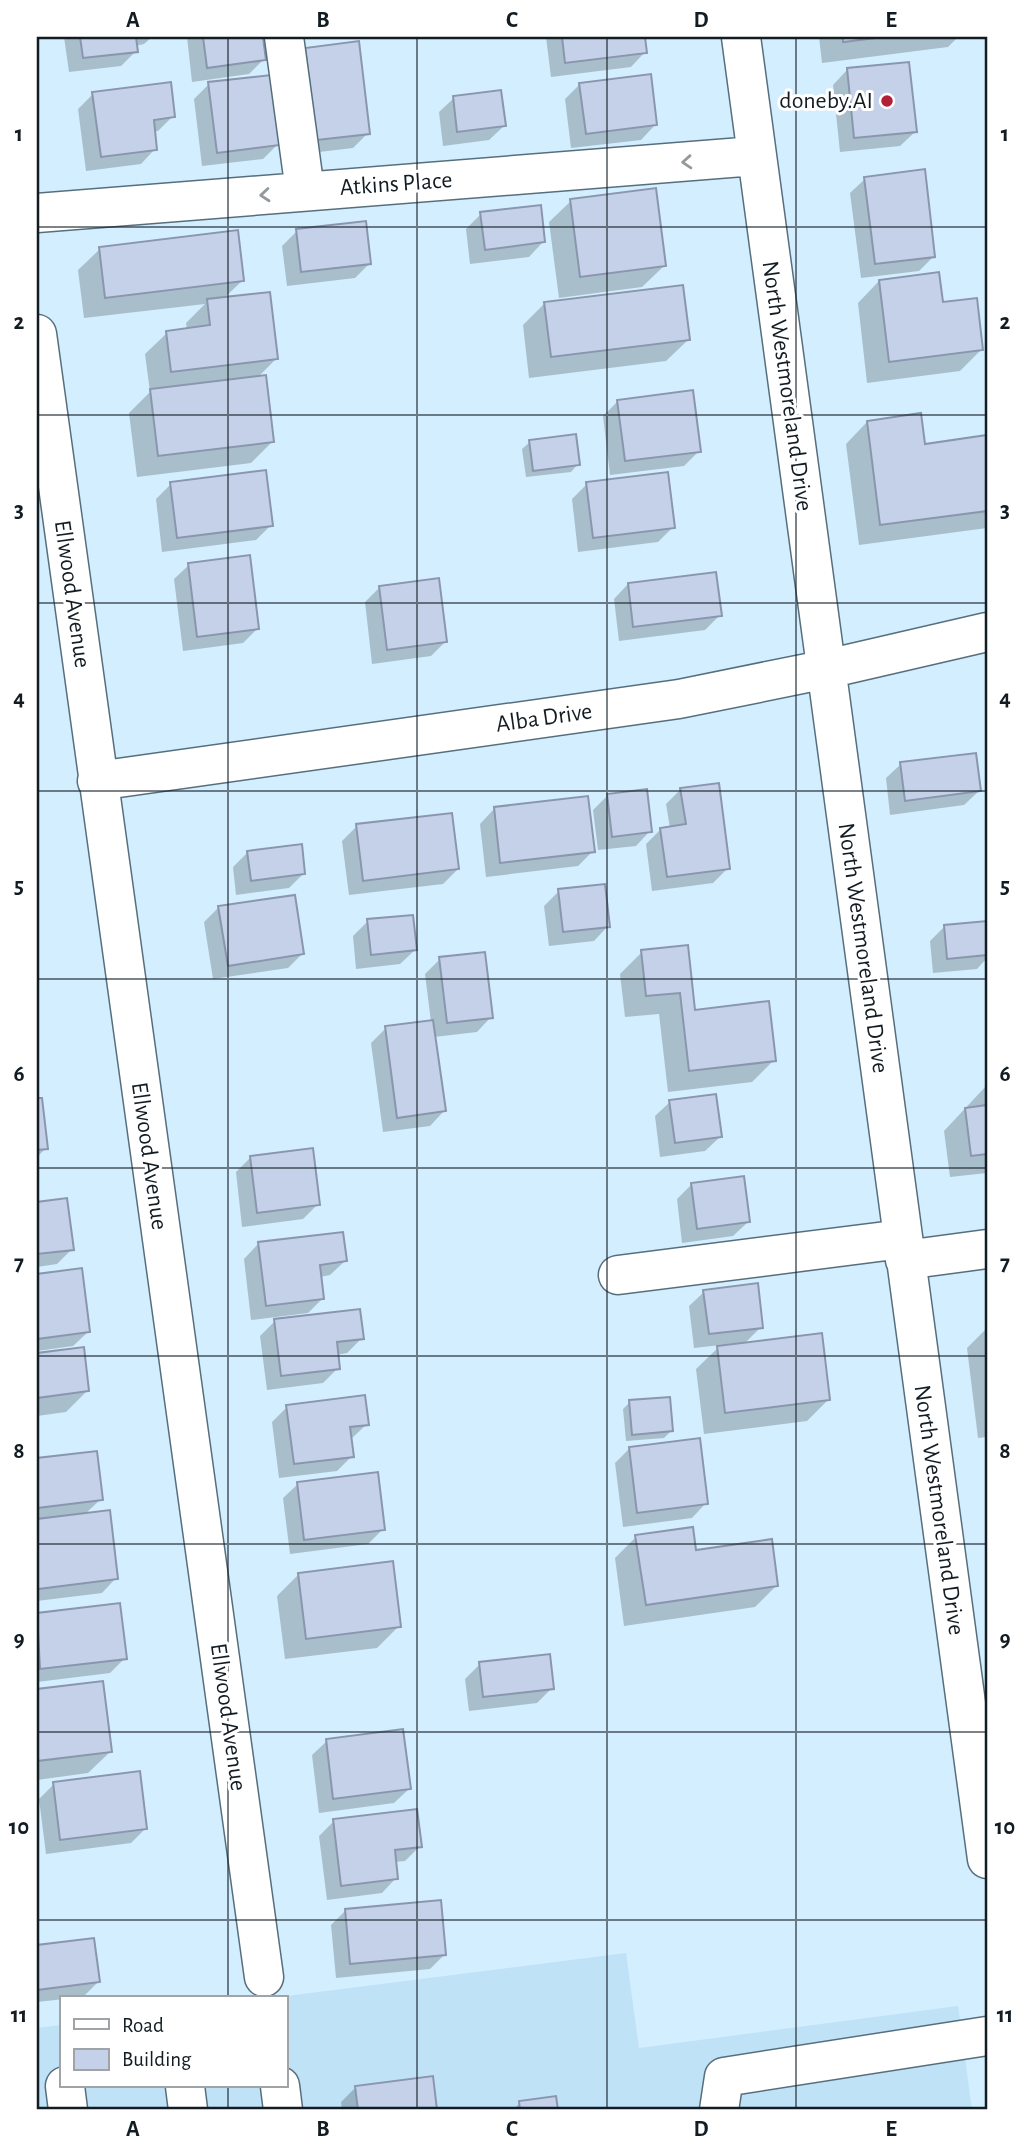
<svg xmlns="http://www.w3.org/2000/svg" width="1024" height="2147" font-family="'Alegreya Sans',sans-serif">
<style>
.built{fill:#bfe2f6}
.shadow{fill:#0003}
.building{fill:#c4d1e9;stroke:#8a96ad;stroke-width:2}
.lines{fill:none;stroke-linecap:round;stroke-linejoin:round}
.minor-casing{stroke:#576f7d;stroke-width:41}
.minor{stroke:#fff;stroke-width:38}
.oneway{stroke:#94999c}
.grid{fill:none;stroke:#121c22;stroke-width:2;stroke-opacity:0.55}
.poi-dot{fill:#b21f36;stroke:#fff;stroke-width:2.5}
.labels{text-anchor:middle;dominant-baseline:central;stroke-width:6;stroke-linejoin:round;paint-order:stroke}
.poi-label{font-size:24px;fill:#121c22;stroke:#fff;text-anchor:end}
.street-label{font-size:24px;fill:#121c22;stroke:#fff}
.neatline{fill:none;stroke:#121c22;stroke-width:2.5}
.grid-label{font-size:23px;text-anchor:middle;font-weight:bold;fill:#121c22}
</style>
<rect width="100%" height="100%" fill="#d3eefe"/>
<path class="built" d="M626,1953L639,2048L958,2006L972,2110H37V2028L61,2025V2086H285V1998H271Z"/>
<path class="shadow" d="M64,37H152L144,44L135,46L136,51L121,66L69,72Z
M187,37H261L264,59L249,74L192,82Z
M546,37H643L645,52L631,67L551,77Z
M819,37H958L948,47L822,63Z
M306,49L368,133L353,148L302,154L291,64Z
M847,70L915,132L900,146L840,152L833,85Z
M209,84L278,144L263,159L202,166L194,99Z
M580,84L655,125L641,140L571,148L565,99Z
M93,94L173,116L158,131L153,132L155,149L141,164L86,171L78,109Z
M454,98L504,126L489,140L443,146L439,112Z
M865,179L934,256L919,271L861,278L850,193Z
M571,201L664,266L642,287L559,298L549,222Z
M481,214L543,242L529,257L470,264L466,229Z
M297,231L370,263L355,278L287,286L282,246Z
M100,249L243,280L223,299L277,358L257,378L273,441L251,463L137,477L129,413L150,392L145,354L167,333L187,330L186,323L205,304L84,318L78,270Z
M879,281L941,304L981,350L960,371L867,383L858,303Z
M545,303L688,340L666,361L529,378L523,325Z
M618,401L699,451L684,466L610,475L603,416Z
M867,422L923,446L987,437V528L859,545L846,444Z
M530,442L578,464L571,472L526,477L522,449Z
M171,484L271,525L256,540L162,552L156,499Z
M587,484L673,527L658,542L578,552L572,499Z
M189,565L258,628L243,643L183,651L174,579Z
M628,584L720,615L705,630L619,641L614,599Z
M380,587L445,642L431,656L372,664L365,602Z
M901,764L979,791L964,805L890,815L886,778Z
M681,789L728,868L713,883L652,891L646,844L661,829L670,828L666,804Z
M608,795L650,831L636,846L598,850L593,810Z
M494,809L593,851L578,866L486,877L480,824Z
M357,826L458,869L443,884L349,895L342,841Z
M248,852L303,874L289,888L236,895L233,867Z
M559,891L608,926L594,941L549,946L544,906Z
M219,907L302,954L288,968L213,979L204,922Z
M368,921L415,950L400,964L356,969L353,936Z
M987,922V958L977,969L933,973L930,941L944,927Z
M686,947L694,1011L774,1060L752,1082L668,1092L659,1014L625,1017L620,974L642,952Z
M440,959L491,1017L477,1032L434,1037L444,1111L430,1126L383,1132L371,1043L386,1028L431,1022L425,974Z
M987,1085V1173L950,1177L944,1131Z
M37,1100H40L46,1148L37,1157Z
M670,1102L720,1137L705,1151L660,1157L655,1116Z
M251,1157L318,1204L303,1219L242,1227L236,1172Z
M692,1184L748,1222L733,1236L682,1243L677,1199Z
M66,1200L72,1249L57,1264L37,1267V1204Z
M258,1244L345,1261L330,1275L320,1277L323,1298L308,1313L251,1320L244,1259Z
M80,1270L88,1332L73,1346L37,1351V1275Z
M704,1292L761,1327L743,1345L828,1400L807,1421L704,1434L696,1369L721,1345L694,1348L689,1306Z
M275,1321L362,1338L347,1353L336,1355L338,1368L323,1383L267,1390L260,1336Z
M987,1328V1437L978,1438L967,1348Z
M82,1349L87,1391L66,1412L37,1416V1355Z
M630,1402L671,1431L664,1438L626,1441L623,1409Z
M287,1407L367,1424L350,1440L352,1456L337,1471L279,1478L272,1422Z
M630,1448L706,1503L692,1518L623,1527L615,1463Z
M95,1453L101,1499L84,1515L116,1578L102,1593L37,1601V1460Z
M298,1484L383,1529L368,1544L290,1554L283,1498Z
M636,1537L694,1552L777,1585L755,1607L624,1626L615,1558Z
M299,1574L399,1626L377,1648L285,1659L277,1596Z
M118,1605L125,1658L110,1673L37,1682V1615Z
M480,1664L552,1688L537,1703L469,1711L465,1679Z
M102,1683L110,1752L88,1773L37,1780V1691Z
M327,1741L409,1789L394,1803L319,1813L312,1755Z
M54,1784L146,1828L131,1843L46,1854L39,1799Z
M334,1821L420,1846L405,1861L394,1862L396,1878L382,1893L327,1900L319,1836Z
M346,1910L444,1955L430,1969L336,1978L331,1925Z
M93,1940L98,1982L83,1997L37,2002V1947Z
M431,2078L435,2110H342L341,2102L356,2087Z
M555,2098L556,2110H513L520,2103Z"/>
<path class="building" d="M80,37H136L138,52L83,58Z
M203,37H263L266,60L207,68Z
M562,37H645L647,53L565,63Z
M843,37H884L843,42Z
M359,41L370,134L317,140L305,48Z
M909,62L917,132L854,138L847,68Z
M651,74L657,125L586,134L579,83Z
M271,75L280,145L217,153L208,82Z
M171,82L175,117L154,120L157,150L101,157L92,92Z
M501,90L506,126L457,132L453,96Z
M925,169L935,257L875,264L864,177Z
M656,188L666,266L580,277L570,199Z
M541,205L545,242L485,250L480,212Z
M366,221L371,264L301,272L296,229Z
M238,230L244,281L105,298L99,247Z
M939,272L943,302L977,298L983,350L889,362L879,280Z
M683,285L690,340L551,357L544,302Z
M270,292L278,359L171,372L166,331L210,325L207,299Z
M266,375L274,442L158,456L150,389Z
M693,390L701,452L625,461L617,400Z
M921,413L925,444L987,435V511L880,525L867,421Z
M576,434L580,465L533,471L529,440Z
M266,470L273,526L177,538L170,482Z
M668,472L675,528L593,538L586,482Z
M250,555L259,629L197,637L188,563Z
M716,572L722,616L633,627L628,583Z
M439,578L447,642L387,650L379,586Z
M976,753L981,791L905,801L900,762Z
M719,783L730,869L667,877L660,828L686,824L680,788Z
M647,789L652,832L612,837L607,794Z
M588,796L595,852L500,863L494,807Z
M452,813L459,869L363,881L356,824Z
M302,844L305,874L251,881L247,851Z
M605,884L610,927L563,932L558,889Z
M295,895L304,954L228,966L218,906Z
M413,915L417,950L371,955L367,919Z
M987,921V955L947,959L944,925Z
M688,945L695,1010L769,1001L776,1061L689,1071L680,993L646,996L641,950Z
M485,952L493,1018L447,1023L439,957Z
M433,1020L446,1111L397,1118L385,1026Z
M716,1094L722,1137L675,1143L669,1100Z
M37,1098H42L48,1149L37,1150Z
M987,1105V1154L971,1156L965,1108Z
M313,1148L320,1205L257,1213L250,1156Z
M744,1176L750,1222L697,1229L691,1183Z
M67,1198L74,1250L37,1254V1202Z
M343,1232L347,1261L320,1265L324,1299L266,1306L258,1242Z
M82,1268L90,1332L37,1339V1274Z
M758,1283L763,1328L709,1334L703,1290Z
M360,1309L364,1339L337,1342L340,1369L281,1376L274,1319Z
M822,1333L830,1400L725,1413L717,1346Z
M84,1347L89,1391L37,1398V1353Z
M365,1395L369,1425L350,1427L354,1457L294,1464L286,1405Z
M670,1397L673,1431L632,1435L629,1400Z
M700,1438L708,1504L637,1513L629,1447Z
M97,1451L103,1500L37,1508V1458Z
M378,1472L385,1530L304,1540L297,1482Z
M110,1510L118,1579L38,1589L37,1519Z
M693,1527L696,1550L772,1539L778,1586L646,1605L635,1535Z
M393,1561L401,1627L306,1639L298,1573Z
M120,1603L127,1659L40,1669L37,1613Z
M550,1654L554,1689L483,1697L479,1662Z
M103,1681L112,1752L37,1761V1689Z
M403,1729L411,1789L333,1799L326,1739Z
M140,1771L147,1829L60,1840L53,1782Z
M417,1809L422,1847L395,1850L398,1879L341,1886L333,1819Z
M441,1900L446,1955L350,1964L345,1909Z
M94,1938L100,1982L37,1990V1945Z
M433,2076L437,2110H358L355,2086Z
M556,2096L558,2110H520L519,2101Z"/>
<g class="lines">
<g class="minor-casing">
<path id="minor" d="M284,37L305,191
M741,37L987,1859
M37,213L755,156
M37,334L264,1977
M97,781L679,699L827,669L987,632
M905,1260L987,1249
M618,1275L902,1239
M65,2086L68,2110
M185,2086L188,2110
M280,2086L283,2110
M719,2110L724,2077L987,2036"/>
</g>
<use href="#minor" class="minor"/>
</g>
<defs><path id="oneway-chevron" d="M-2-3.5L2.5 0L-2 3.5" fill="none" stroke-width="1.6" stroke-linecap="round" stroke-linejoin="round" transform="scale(1.75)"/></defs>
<g class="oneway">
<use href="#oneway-chevron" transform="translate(687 162) rotate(176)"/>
<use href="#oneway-chevron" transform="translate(265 195) rotate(175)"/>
</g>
<path class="grid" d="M228,37V1998M417,37V2110M607,37V2110M796,37V2110M37,227H987M37,415H987M37,603H987M37,791H987M37,979H987M37,1168H987M37,1356H987M37,1544H987M37,1732H987M37,1920H987M228,2086V2110"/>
<circle class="poi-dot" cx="887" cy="101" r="7"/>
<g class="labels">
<g class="poi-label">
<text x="873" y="101">doneby.AI</text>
</g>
<g class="street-label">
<text transform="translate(396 184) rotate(-4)">Atkins Place</text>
<text transform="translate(787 386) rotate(82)">North Westmoreland Drive</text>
<text transform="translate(72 594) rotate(82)">Ellwood Avenue</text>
<text transform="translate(544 718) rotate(-8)">Alba Drive</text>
<text transform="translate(863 948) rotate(82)">North Westmoreland Drive</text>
<text transform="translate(149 1156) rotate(82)">Ellwood Avenue</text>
<text transform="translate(939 1510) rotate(82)">North Westmoreland Drive</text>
<text transform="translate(228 1717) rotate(82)">Ellwood Avenue</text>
</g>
</g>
<rect width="1024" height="2147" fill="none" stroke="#ffffff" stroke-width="77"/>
<rect x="60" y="1996" width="228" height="91" fill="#ffffff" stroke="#a0a4a7" stroke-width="2"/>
<rect x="74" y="2019" width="35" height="10" fill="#ffffff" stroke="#a0a4a7" stroke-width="2"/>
<text x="122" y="2032" font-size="21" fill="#121c22">Road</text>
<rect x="74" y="2049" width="35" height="21" fill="#c4d1e9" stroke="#a0a4a7" stroke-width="2"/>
<text x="122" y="2066" font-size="21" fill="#121c22">Building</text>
<rect x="38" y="38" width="948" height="2070" class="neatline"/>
<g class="grid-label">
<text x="133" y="27">A</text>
<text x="323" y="27">B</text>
<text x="512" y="27">C</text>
<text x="701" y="27">D</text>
<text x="891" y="27">E</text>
<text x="19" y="141">1</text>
<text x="1005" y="141">1</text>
<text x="19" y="329">2</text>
<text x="1005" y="329">2</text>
<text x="19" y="517">3</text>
<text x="1005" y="517">3</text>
<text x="19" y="705">4</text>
<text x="1005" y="705">4</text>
<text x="19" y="893">5</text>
<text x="1005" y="893">5</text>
<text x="19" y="1081">6</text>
<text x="1005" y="1081">6</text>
<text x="19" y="1270">7</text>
<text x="1005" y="1270">7</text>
<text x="19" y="1458">8</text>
<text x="1005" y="1458">8</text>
<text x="19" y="1646">9</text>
<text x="1005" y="1646">9</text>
<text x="19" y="1834">10</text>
<text x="1005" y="1834">10</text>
<text x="19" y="2022">11</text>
<text x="1005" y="2022">11</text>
<text x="133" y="2136">A</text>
<text x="323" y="2136">B</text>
<text x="512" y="2136">C</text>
<text x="701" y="2136">D</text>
<text x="891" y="2136">E</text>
</g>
</svg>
